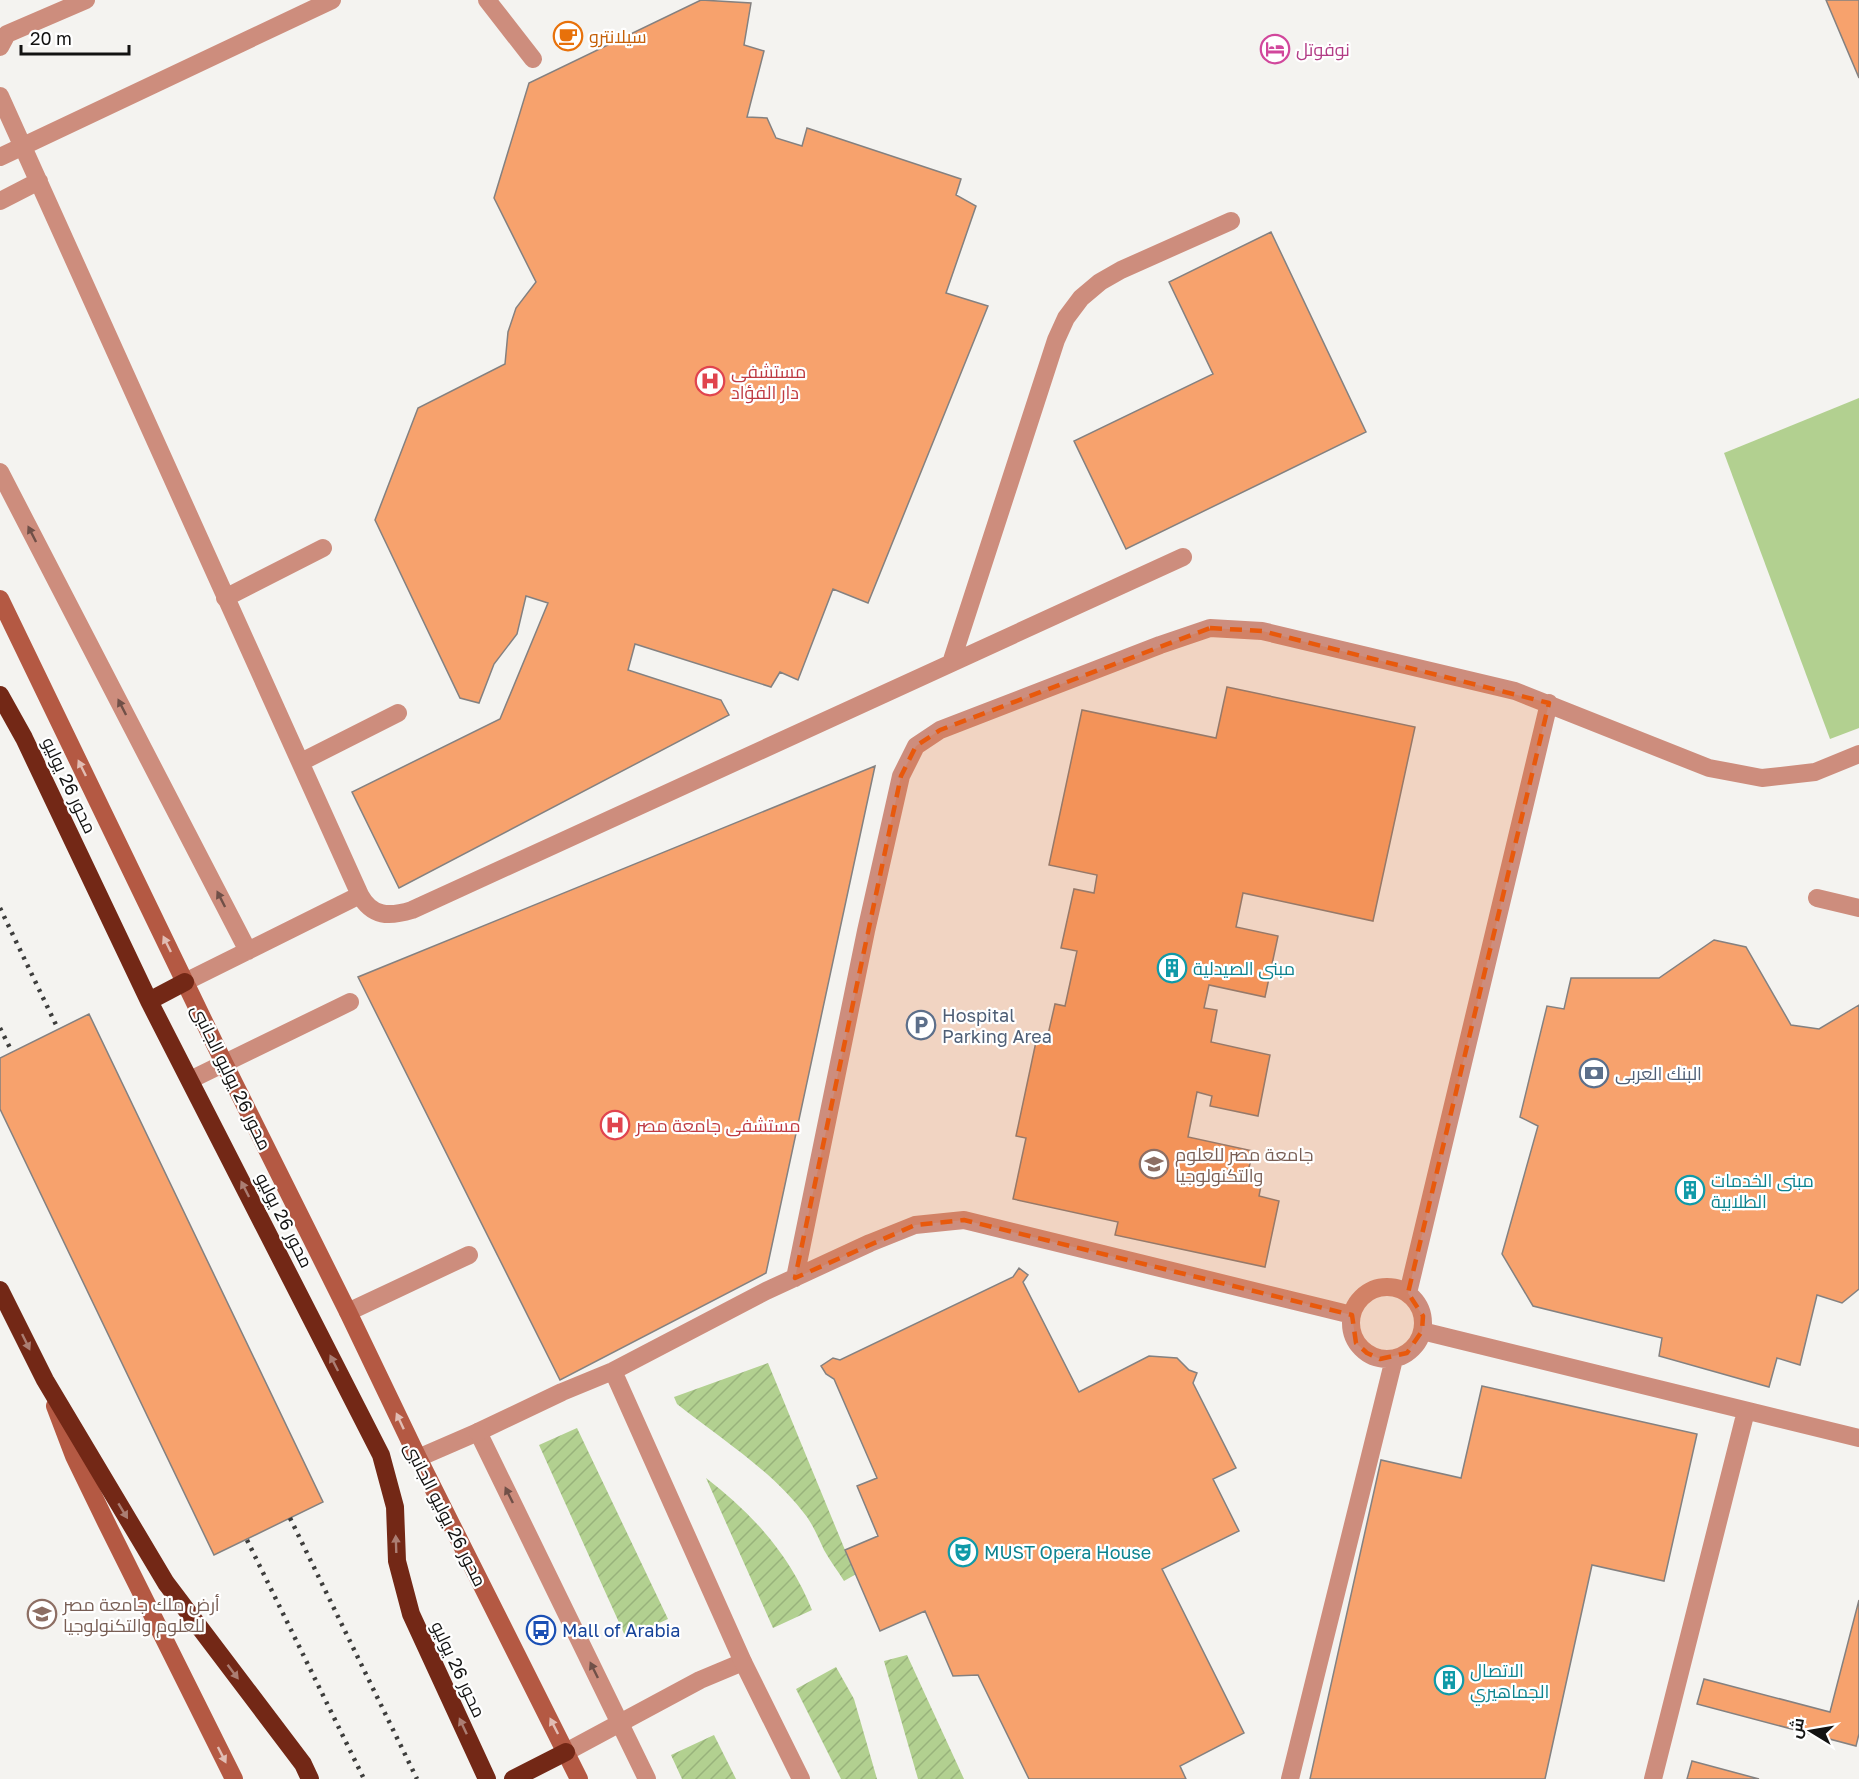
<svg xmlns="http://www.w3.org/2000/svg" width="1859" height="1779" font-family="'Golos Text',Cairo,sans-serif">
<style>
.grass{fill:#b2d090}
.garden{fill:url(#garden-furrows)}
.building{fill:#f7a26d;stroke:#848180;stroke-width:1.5}
.lines{fill:none;stroke-linecap:round;stroke-linejoin:round}
.lane{stroke:#cd8d7d;stroke-width:18}
.street{stroke:#cd8d7d;stroke-width:18}
.secondary{stroke:#b45943;stroke-width:18}
.highway{stroke:#732816;stroke-width:18}
.rail{stroke:#3d3d3c;stroke-width:4.5;stroke-dasharray:3 6;stroke-linecap:butt}
.oneway{fill:#705048}
.oneway2{fill:#e1bdb4}
.oneway3{fill:#ab7e73}
.marked{fill:#e8590c;fill-opacity:0.2;stroke:#e8590c;stroke-width:4.5;stroke-dasharray:12 8;stroke-linejoin:round}
.labels{text-anchor:middle;dominant-baseline:central;stroke-width:4.5;stroke-linejoin:round;paint-order:stroke}
.food-label{font-size:18px;fill:#c56008;stroke:#fff;text-anchor:start}
.hotel-label{font-size:18px;fill:#b23c85;stroke:#fff;text-anchor:start}
.health-label{font-size:18px;fill:#be3a42;stroke:#fff;text-anchor:start}
.street-label{font-size:18px;fill:#131312;stroke:#fff}
.culture-label{font-size:18px;fill:#0d838f;stroke:#fff;text-anchor:start}
.service-label{font-size:18px;fill:#4e5e75;stroke:#fff;text-anchor:start}
.education-label{font-size:18px;fill:#785e54;stroke:#fff;text-anchor:start}
.transit-label{font-size:18px;fill:#164399;stroke:#fff;text-anchor:start}
</style>
<defs>
<pattern id="garden-furrows" width="10" height="10" patternUnits="userSpaceOnUse" patternTransform="scale(1.5)"><rect width="10" height="10" fill="#b2d090"/><path d="M-1 1l2-2M0 10L10 0M9 11l2-2" fill="none" stroke="#98b27b"/></pattern>
</defs>
<rect width="100%" height="100%" fill="#f4f3f0"/>
<path class="grass" d="M1859,398V728L1830,739L1724,453Z"/>
<path class="garden" d="M768,1363L845,1550L865,1569L844,1581C838,1571 830,1561 824,1550C819,1539 814,1527 807,1517C772,1470 722,1440 677,1404L674,1397Z
M577,1428L668,1619L626,1638L539,1445Z
M706,1478C752,1513 791,1556 812,1610L773,1628Z
M907,1655L964,1779H918L884,1661Z
M836,1667L854,1699L877,1779H841L796,1689Z
M714,1735L736,1779H682L671,1755Z"/>
<path class="building" d="M701,0L751,3L744,45L764,51L747,117L767,118L776,138L802,146L807,128L961,179L956,195L976,206L946,293L988,306L868,603L833,589L798,680L780,672L771,687L635,644L628,670L721,700L729,715L399,888L352,792L500,719L548,603L526,596L517,634L494,664L479,703L460,698L375,520L418,408L505,364L508,332L516,308L536,282L494,198L529,83Z
M1826,0H1859V78Z
M1271,232L1366,432L1126,549L1074,441L1213,374L1169,282Z
M1227,687L1415,727L1373,921L1243,893L1236,927L1278,936L1265,997L1209,985L1204,1008L1217,1010L1211,1042L1270,1055L1258,1116L1210,1106L1212,1096L1197,1092L1188,1137L1253,1151L1248,1172L1263,1175L1259,1196L1279,1201L1265,1267L1115,1235L1118,1222L1013,1199L1026,1138L1016,1136L1037,1037L1047,1039L1055,1004L1065,1006L1077,951L1061,948L1074,889L1094,893L1097,875L1049,865L1082,710L1216,738Z
M875,766L766,1273L560,1380L358,977Z
M1714,940L1746,947L1791,1025L1819,1029L1859,1005V1289L1842,1303L1817,1295L1800,1365L1777,1358L1769,1387L1659,1356L1662,1338L1533,1306L1502,1254L1538,1126L1520,1117L1547,1006L1564,1009L1571,978H1659Z
M89,1014L323,1502L214,1555L0,1109V1058Z
M1019,1268L1028,1275L1023,1282L1079,1392L1149,1356L1177,1358L1189,1370L1197,1373L1193,1383L1236,1468L1213,1479L1239,1531L1162,1569L1244,1733L1180,1766L1186,1779H1029L978,1675L953,1676L925,1611L880,1631L845,1550L878,1536L857,1486L877,1478L834,1379L826,1374L821,1366L833,1358L840,1360L1013,1277Z
M1482,1386L1697,1434L1664,1581L1592,1565L1545,1779H1310L1381,1460L1461,1478Z
M1859,1600V1734L1856,1746L1697,1704L1704,1679L1830,1712Z
M1692,1761L1759,1779H1687Z"/>
<g class="lines">
<path class="lane" d="M487,0L533,59
M0,47L7,34L86,0
M0,96L360,895C372,917 389,917 412,910L1183,557
M0,157L332,0
M0,201L39,181
M0,472L248,951
M225,598L323,548
M951,663L1056,340L1066,318L1081,298L1100,282L1121,270L1231,221
M301,762L398,713
M185,982L360,895
M190,1080L350,1002
M348,1312L469,1255
M418,1458L478,1432L647,1779
M566,1752L700,1680L743,1662"/>
<path class="street" d="M1817,898L1859,908
M795,1278L866,931L901,776L916,746L940,730L1160,645L1210,628L1262,631L1515,691L1709,768L1762,778L1815,772L1859,754
M1351 1323a36 36 0 1 1 72 0a36 36 0 1 1-72 0Z
M1408,1293L1549,703
M1422,1331L1859,1438
M613,1371L743,1662L801,1779
M478,1432L562,1392L613,1371L766,1291L870,1243L915,1225L964,1220L1352,1315
M1290,1779L1394,1359
M1653,1779L1746,1411"/>
<path class="secondary" d="M0,599L224,1063L348,1312L418,1458L579,1779
M55,1406L74,1456L106,1522L234,1779"/>
<path class="highway" d="M0,695L24,738L149,1001L381,1455L395,1507L397,1561L411,1614L487,1779
M149,1001L185,982
M0,1290L45,1380L166,1583L303,1764L310,1779
M513,1779L566,1752"/>
<path class="rail" d="M0,908L58,1029
M0,1028L12,1052
M290,1518L417,1779
M247,1540L364,1779"/>
</g>
<defs><path id="oneway-solid" d="M-6-.8H1V-3.2L6.5 0L1 3.2V.8H-6Z" transform="scale(1.5)"/></defs>
<g class="oneway">
<use href="#oneway-solid" transform="translate(32 534) rotate(-117)"/>
<use href="#oneway-solid" transform="translate(122 707) rotate(-117)"/>
<use href="#oneway-solid" transform="translate(221 899) rotate(-117)"/>
<use href="#oneway-solid" transform="translate(509 1495) rotate(-116)"/>
<use href="#oneway-solid" transform="translate(594 1670) rotate(-116)"/>
</g>
<g class="oneway2">
<use href="#oneway-solid" transform="translate(82 768) rotate(-116)"/>
<use href="#oneway-solid" transform="translate(167 944) rotate(-116)"/>
<use href="#oneway-solid" transform="translate(400 1421) rotate(-115)"/>
<use href="#oneway-solid" transform="translate(554 1726) rotate(-117)"/>
<use href="#oneway-solid" transform="translate(222 1755) rotate(63)"/>
</g>
<g class="oneway3">
<use href="#oneway-solid" transform="translate(245 1189) rotate(-117)"/>
<use href="#oneway-solid" transform="translate(26 1342) rotate(64)"/>
<use href="#oneway-solid" transform="translate(334 1363) rotate(-117)"/>
<use href="#oneway-solid" transform="translate(123 1511) rotate(59)"/>
<use href="#oneway-solid" transform="translate(396 1544) rotate(-92)"/>
<use href="#oneway-solid" transform="translate(233 1672) rotate(53)"/>
<use href="#oneway-solid" transform="translate(463 1726) rotate(-115)"/>
</g>
<path class="marked" d="M1210,628L1262,631L1549,703L1408,1293L1423,1316L1422,1331L1407,1353L1380,1359L1367,1353L1356,1343L1352,1315L964,1220L915,1225L795,1278L901,776L916,746L940,730Z"/>
<defs>
<g id="cafe-ring" transform="scale(1.5)"><circle r="9.5" fill="#fff" stroke="#e8710a" stroke-width="1.5"/><path d="M-5.5-4.5H6V0H3Q3 3.5 0 3.5H-2.5Q-5.5 3.5-5.5 0ZM3-3.2v2h1.7v-2ZM-6 4.5H4V6H-6Z" fill="#e8710a"/></g>
<g id="hotel-ring" transform="scale(1.5)"><circle r="9.5" fill="#fff" stroke="#d1479c" stroke-width="1.5"/><path d="M-6-4.5h1.5V1H6V5H4.5V3h-9V5H-6ZM-4 0a1.8 1.8 0 1 1 3.6 0ZM.5 0V-2.5h3Q6-2.5 6 0Z" fill="#d1479c"/></g>
<g id="hospital-ring" transform="scale(1.5)"><circle r="9.5" fill="#fff" stroke="#e0444e" stroke-width="1.5"/><path d="M-5-5h3v3.5h4V-5h3V5h-3V1.5h-4V5h-3Z" fill="#e0444e"/></g>
<g id="building-ring" transform="scale(1.5)"><circle r="9.5" fill="#fff" stroke="#0f9aa8" stroke-width="1.5"/><path d="M-4-6H4V6H1V3H-1V6H-4ZM-2.5-4.3h1.7v1.8h-1.7ZM.8-4.3h1.7v1.8H.8ZM-2.5-1h1.7V.8h-1.7ZM.8-1h1.7V.8H.8Z" fill="#0f9aa8"/></g>
<g id="parking-ring" transform="scale(1.5)"><circle r="9.5" fill="#fff" stroke="#5c6f8a" stroke-width="1.5"/><path d="M-3.5-5.5H1a3.5 3.5 0 0 1 0 7H-1V5.5H-3.5ZM-1-3.4V-.6H.8a1.4 1.4 0 0 0 0-2.8Z" fill="#5c6f8a"/></g>
<g id="bank-ring" transform="scale(1.5)"><circle r="9.5" fill="#fff" stroke="#5c6f8a" stroke-width="1.5"/><path d="M-6-4H6V4H-6ZM0-2.3a2.3 2.3 0 1 0 0 4.6a2.3 2.3 0 1 0 0-4.6Z" fill="#5c6f8a"/></g>
<g id="university-ring" transform="scale(1.5)"><circle r="9.5" fill="#fff" stroke="#8d6e63" stroke-width="1.5"/><path d="M0-5L7-2L0 1L-7-2ZM-4 1L0 2.5L4 1V4Q0 6-4 4Z" fill="#8d6e63"/></g>
<g id="theatre-ring" transform="scale(1.5)"><circle r="9.5" fill="#fff" stroke="#0f9aa8" stroke-width="1.5"/><path d="M-5-5.5Q0-4 5-5.5V0Q5 5 0 6Q-5 5-5 0ZM-3.3-2.5H-1v1.5H-3.3ZM1-2.5H3.3v1.5H1ZM-2.8 1Q0 5.5 2.8 1Z" fill="#0f9aa8"/></g>
<g id="bus-ring" transform="scale(1.5)"><circle r="9.5" fill="#fff" stroke="#1a4fb4" stroke-width="1.5"/><path d="M-5-6H5V4H4V6H2V4H-2V6H-4V4H-5ZM-3.5-4V0h7V-4ZM-3.5 1.2v1.5H-2V1.2ZM2 1.2v1.5H3.5V1.2Z" fill="#1a4fb4"/></g>
</defs>
<g fill-rule="evenodd">
<use href="#cafe-ring" x="568" y="36"/>
<use href="#hotel-ring" x="1275" y="49"/>
<use href="#hospital-ring" x="710" y="381"/>
<use href="#building-ring" x="1172" y="968"/>
<use href="#parking-ring" x="921" y="1025"/>
<use href="#bank-ring" x="1594" y="1073"/>
<use href="#hospital-ring" x="615" y="1125"/>
<use href="#university-ring" x="1154" y="1164"/>
<use href="#building-ring" x="1690" y="1190"/>
<use href="#theatre-ring" x="963" y="1552"/>
<use href="#university-ring" x="42" y="1614"/>
<use href="#bus-ring" x="541" y="1630"/>
<use href="#building-ring" x="1449" y="1680"/>
</g>
<g class="labels">
<g class="food-label">
<text x="589" y="36">سيلانترو</text>
</g>
<g class="hotel-label">
<text x="1296" y="49">نوفوتل</text>
</g>
<g class="health-label">
<text x="731" y="371">مستشفى<tspan x="731" dy="21">دار الفؤاد</tspan></text>
<text x="636" y="1125">مستشفى جامعة مصر</text>
</g>
<g class="street-label">
<text transform="translate(70 785) rotate(65)">محور 26 يوليو</text>
<text transform="translate(232 1077) rotate(64)">محور 26 يوليو الجانبى</text>
<text transform="translate(285 1220) rotate(63)">محور 26 يوليو</text>
<text transform="translate(446 1514) rotate(63)">محور 26 يوليو الجانبى</text>
<text transform="translate(459 1669) rotate(65)">محور 26 يوليو</text>
</g>
<g class="culture-label">
<text x="1193" y="968">مبنى الصيدلية</text>
<text x="1711" y="1180">مبنى الخدمات<tspan x="1711" dy="21">الطلابية</tspan></text>
<text x="984" y="1552">MUST Opera House</text>
<text x="1470" y="1670">الاتصال<tspan x="1470" dy="21">الجماهيري</tspan></text>
</g>
<g class="service-label">
<text x="942" y="1015">Hospital<tspan x="942" dy="21">Parking Area</tspan></text>
<text x="1615" y="1073">البنك العربى</text>
</g>
<g class="education-label">
<text x="1175" y="1154">جامعة مصر للعلوم<tspan x="1175" dy="21">والتكنولوجيا</tspan></text>
<text x="63" y="1604">أرض ملك جامعة مصر<tspan x="63" dy="21">للعلوم والتكنولوجيا</tspan></text>
</g>
<g class="transit-label">
<text x="562" y="1630">Mall of Arabia</text>
</g>
</g>
<g transform="translate(1811 1731) rotate(281)" stroke="#ffffff" stroke-width="4.5" paint-order="stroke">
<path d="M0-4.5L10 22L0 15L-10 22Z" fill="#131312"/>
<text y="-9" font-size="16" font-weight="bold" text-anchor="middle" fill="#131312">ش</text>
</g>
<path d="M21 45v9h108v-9" fill="none" stroke="#131312" stroke-width="3"/>
<text x="30" y="45" font-size="18" fill="#131312" stroke="#ffffff" stroke-width="4.5" paint-order="stroke">20 m</text>
</svg>
